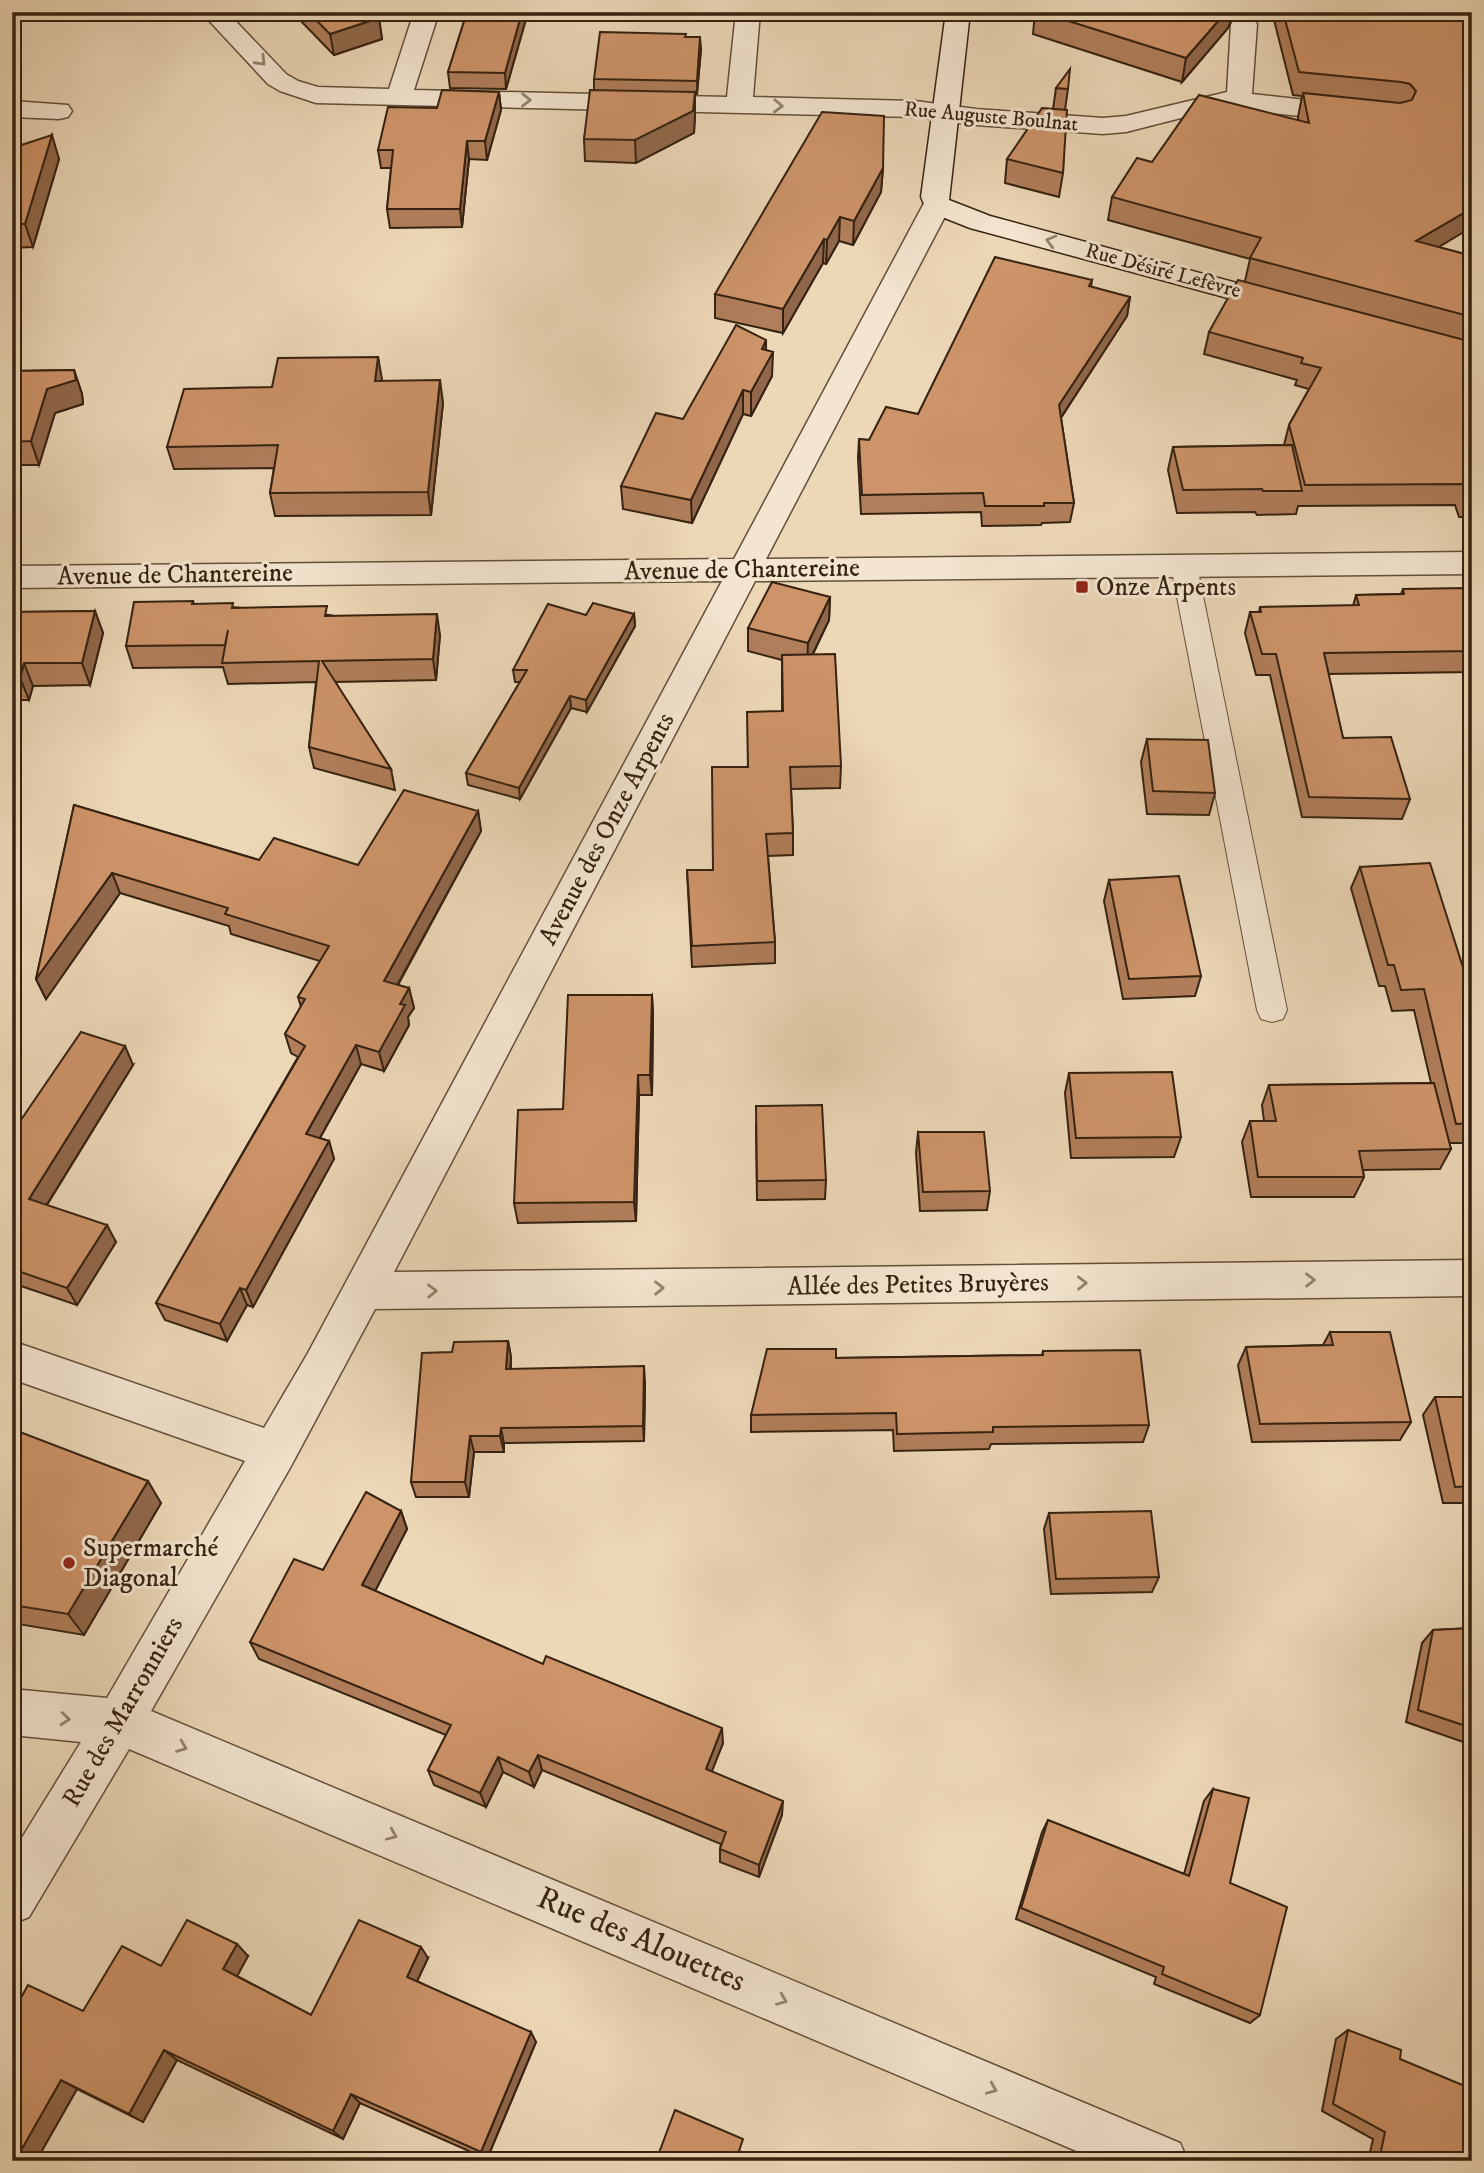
<svg xmlns="http://www.w3.org/2000/svg" width="1484" height="2173" font-family="'IM FELL DW Pica',serif">
<style>
.lines{fill:none;stroke-linecap:round;stroke-linejoin:round}
.lane-casing{stroke:#644f3a;stroke-width:2}
.street-casing{stroke:#644f3a;stroke-width:3}
.secondary-casing{stroke:#362211;stroke-width:3}
.lane{fill:#f3e5d0;fill-rule:evenodd}
.street{fill:#f3e5d0;fill-rule:evenodd}
.secondary{fill:#f3e5d0;fill-rule:evenodd}
.wall{fill:#b07e5a;stroke:#362211;stroke-width:2}
.shaded-wall{fill:#90674a;stroke:#362211;stroke-width:2}
.building{fill:#cd9369;stroke:#362211;stroke-width:2}
.oneway{stroke:#948470}
.poi-dot{fill:#8f2418;stroke:#f3e5d0;stroke-width:2.5}
.labels{text-anchor:middle;dominant-baseline:central;stroke-width:6;stroke-linejoin:round;paint-order:stroke}
.far-street-label{font-size:21px;fill:#362211;stroke:#f3e5d0}
.street-label{font-size:26px;fill:#362211;stroke:#f3e5d0}
.poi-label{font-size:26px;fill:#362211;stroke:#f3e5d0;text-anchor:start}
.near-street-label{font-size:32px;fill:#362211;stroke:#f3e5d0}
</style>
<rect width="100%" height="100%" fill="#ecd7b7"/>
<filter id="stains"><feTurbulence type="fractalNoise" baseFrequency=".00286" numOctaves="4"/><feColorMatrix values="0 0 0 0 .2 0 0 0 0 .09 0 0 0 0 .02 0 0 0 .5 -.17"/></filter>
<radialGradient id="worn" r=".72"><stop offset=".6" stop-color="#630" stop-opacity="0"/><stop offset="1" stop-color="#630" stop-opacity=".3"/></radialGradient>
<g class="lines">
<g class="lane-casing">
<path id="lane" d="M1184,557L1193,560L1197,566L1287,1010L1283,1019L1272,1022L1261,1019L1257,1010L1171,566L1175,560Z"/>
</g>
<g class="street-casing">
<path id="street" d="M201,12H227L286,74L298,81L318,87L389,89L414,12H439L414,90L727,97L736,12H760L753,97L915,101L976,109L1103,118L1126,116L1227,92L1231,24L1235,19L1244,16L1253,19L1257,24L1252,94L1351,105L1360,107L1364,113L1360,119L1351,121L1220,108L1126,132L1103,134L976,125L915,117L316,103L280,91L268,84Z
M12,101L68,105L72,111L68,117L59,119L12,117Z
M937,197L947,199L951,205L766,559L1472,552V574L755,581L394,1272L1472,1260V1296L375,1309L291,1466L151,1711L1180,2143L1188,2161H1100L129,1749L29,1917L12,1924V1854L81,1742L12,1735V1689L107,1698L245,1461L12,1379V1341L264,1428L308,1353L722,581L12,588V566L734,559L923,205L927,199Z"/>
</g>
<g class="secondary-casing">
<path id="secondary" d="M946,12H970L949,200L990,216L1292,298L1296,304L1292,310L1282,313L1272,310L970,228L927,211L921,197Z"/>
</g>
<use href="#lane" class="lane"/>
<use href="#street" class="street"/>
<use href="#secondary" class="secondary"/>
</g>
<path class="wall" d="M292,12H373L379,18L382,39L334,55Z
M467,12H528L506,89L450,88L448,72Z
M1035,12H1241L1239,15L1233,17L1228,28L1182,82L1033,34Z
M1272,12H1472L1438,247L1472,256V360L1465,379L1472,380V517H1459L1455,505L1298,506L1296,514L1257,515L1255,512L1177,513L1168,470L1173,447L1284,445L1289,425L1309,389L1295,385L1297,380L1204,354L1209,332L1245,281L1250,259L1108,220L1112,197L1152,162L1298,120V117L1302,96L1293,95Z
M686,37L701,49L697,94H695V114L694,133L636,163L585,161L584,139L594,90V79Z
M1056,88L1068,89L1065,110L1063,173L1059,197L1005,183L1007,159L1053,109Z
M499,92L501,110L487,160L469,159L462,227L390,228L387,209L391,168H381L378,150L437,108Z
M12,148L59,159L33,247L12,248Z
M883,168L881,192L853,245L839,241L826,264L823,263L783,333L715,318V294Z
M1092,280L1091,287L1130,297L1127,316L1061,418L1074,503L1070,522L1042,523L1041,525L982,526L981,512L861,514L858,458L859,439L869,440L918,414Z
M766,350L772,376L751,416L743,414L692,523L623,509L621,486L683,419Z
M378,357L381,381L443,403L431,515L275,516L270,493L274,468L174,469L167,447L272,387Z
M74,370L82,394L83,404L55,413L39,465H12V371Z
M1403,589L1472,602V672L1328,674L1343,738L1410,799L1402,819L1302,817L1270,675H1256L1245,633L1250,612H1259L1260,607L1353,606L1356,595L1401,594Z
M830,597L829,620L813,654L841,766L840,788L791,789L793,833V855L768,856L775,942V963L692,967L687,870H713L747,767L782,711V660L748,651V628Z
M193,601L194,604L329,615L440,635L436,680L335,682L391,769L395,790L314,768L309,747L316,682L228,684L223,667L133,668L126,646Z
M95,611L103,633L90,685L33,686L29,700H12V612Z
M634,614L635,626L587,712L571,708L520,799L468,785L466,773L520,682H515L513,670L586,615Z
M1147,739L1215,793L1209,815L1147,814L1141,762Z
M74,805L259,860L358,865L478,811L481,831L398,985L409,988L414,1008L408,1017L409,1025L384,1071L361,1064L320,1138L329,1141L334,1159L253,1307L247,1305L227,1341L165,1320L156,1303L298,1057L291,1053L285,1034L301,1007L298,997L320,961L231,934L229,926L120,893L46,999L36,979Z
M1360,867L1472,996V1143H1449L1451,1149L1440,1169L1363,1170L1364,1177L1354,1197H1251L1242,1142L1250,1121H1264L1262,1105L1269,1085L1431,1083L1414,1010L1392,1011L1385,986H1379L1351,888Z
M1109,880L1201,976L1195,996L1123,999L1104,901Z
M652,995L653,1016L652,1095H639L636,1221L518,1223L514,1203L563,1109Z
M133,1065L47,1205L116,1242L77,1305L12,1283V1133Z
M1069,1073L1181,1137L1174,1157L1071,1158L1065,1093Z
M756,1125L826,1180L825,1199L757,1200Z
M918,1132L990,1191L987,1210L920,1211L916,1153Z
M1330,1332L1411,1422L1400,1440L1252,1442L1238,1365L1246,1347L1323,1345Z
M508,1341L511,1357V1369L645,1382L644,1441L504,1443V1452H474L469,1497H416L411,1482L452,1352Z
M1043,1351L1149,1425L1143,1442L991,1444L989,1449L894,1451L893,1430L751,1432V1415L836,1358L1042,1355Z
M1435,1397H1472V1503H1443L1423,1415Z
M12,1429L161,1503L84,1635L12,1623Z
M401,1511L407,1529L375,1591L723,1743L711,1772L782,1815L759,1877L720,1862V1849L721,1844L542,1770L534,1787L503,1772L486,1807L434,1785L428,1770L446,1735L259,1659L250,1642L323,1570Z
M1049,1513L1159,1577L1152,1592L1051,1594L1044,1529Z
M1472,1628V1745L1406,1722L1422,1643L1433,1630Z
M1213,1789L1230,1883L1260,2015L1250,2023L1154,1984L1156,1977L1016,1919L1042,1832L1048,1820L1184,1874L1204,1801Z
M248,1956L237,1976L311,2015L428,1958L417,1981L536,2042L487,2159L360,2103L343,2139L177,2060L143,2122L77,2089L36,2161H12L83,2011L161,1966Z
M1348,2030L1400,2059L1472,2161H1368L1373,2139L1322,2111L1336,2039Z"/>
<path class="shaded-wall" d="M522,12H528L506,89L505,73Z
M1226,12H1241L1239,15L1233,17L1228,28L1182,82L1186,58Z
M379,18L382,39L334,55L330,34Z
M700,37L701,49L697,94V81Z
M499,92L501,110L487,160L485,141Z
M695,92V114L694,133L636,163L635,140Z
M52,135L59,159L33,247L25,224Z
M467,141L469,159L462,227L460,209Z
M883,168L881,192L853,245L854,221Z
M1472,208V227L1409,265L1416,241Z
M840,217L839,241L826,264L827,240Z
M824,239L823,263L783,333V309Z
M1130,297L1127,316L1056,425L1059,405Z
M766,340V364L773,352L772,376L751,416V392L762,349Z
M378,357L382,379L379,403L375,381Z
M74,370L82,394L83,404L55,413L39,465L31,441L47,389Z
M440,380L443,403L431,515L428,492Z
M743,390V414L692,523L691,500Z
M830,597L829,620L807,666L808,643Z
M95,611L103,633L90,685L82,663Z
M437,614L440,635L436,680L433,659Z
M634,614L635,626L587,712L586,700Z
M24,663L33,686L29,700L20,678Z
M570,696L571,708L520,799L519,788Z
M478,811L481,831L389,1000L384,981Z
M112,873L120,893L46,999L36,979Z
M409,988L414,1008L408,1017L409,1025L384,1071L379,1052L400,1004Z
M652,995L653,1016L652,1095L650,1075Z
M356,1045L361,1064L312,1152L306,1134Z
M125,1046L133,1065L39,1217L29,1199Z
M638,1075L639,1095L636,1221L634,1202Z
M329,1141L334,1159L253,1307L246,1290Z
M107,1225L116,1242L77,1305L67,1288Z
M240,1288L247,1305L227,1341L220,1324Z
M508,1341L511,1357L509,1385L506,1369Z
M644,1366L645,1382L644,1441L643,1426Z
M501,1428L504,1443V1452L500,1436Z
M470,1436L474,1452L469,1497L465,1482Z
M148,1481L161,1503L84,1635L68,1614Z
M401,1511L407,1529L369,1603L362,1585Z
M722,1728L723,1743L707,1784L706,1769Z
M538,1755L542,1770L534,1787L529,1772Z
M498,1757L503,1772L486,1807L480,1793Z
M783,1801L782,1815L759,1877V1865Z
M237,1944L248,1956L235,1980L223,1969Z
M421,1947L428,1958L414,1988L407,1977Z
M531,2032L536,2042L487,2159L481,2152Z
M164,2050L177,2060L143,2122L129,2114Z
M61,2080L77,2089L36,2161H15Z
M351,2094L360,2103L343,2139L333,2131Z"/>
<path class="building" d="M308,12H373L379,18L330,34Z
M467,12H522L505,73L448,72Z
M1040,12H1226L1186,58Z
M1283,12H1465L1472,18V208L1416,241L1472,256V317L1250,258L1261,238L1112,197L1137,158L1152,162L1199,95L1309,123L1303,93L1400,103L1412,100L1416,91L1410,84L1401,82L1299,72Z
M600,32L686,34L685,37H700L697,81L594,79Z
M1070,69L1068,89L1056,88Z
M442,90L499,92L485,141H467L460,209H387L393,150H378L388,107L437,108Z
M590,90L695,92L693,111L635,140L584,139Z
M1042,108L1067,110L1063,173L1007,159Z
M822,112L884,116L883,168L854,221L840,217L827,240L824,239L783,309L715,294Z
M52,135L25,224H12V148Z
M995,257L1092,280L1089,286L1130,297L1059,405L1074,503H1044V506H985L983,493L862,495L859,439L869,440L886,407L918,414Z
M1238,280L1472,342V359L1464,379L1472,380V495H1467L1463,484L1305,485L1289,425L1321,368L1301,363L1303,358L1209,332Z
M736,325L766,340L762,349L773,352L751,392L743,390L691,500L621,486L656,413L683,419Z
M378,357L375,381L440,380L428,492L270,493L278,445L167,447L184,389L272,387L278,358Z
M74,370L76,380L47,389L31,441L12,442V371Z
M1292,445L1302,491H1263L1262,489L1183,490L1173,447Z
M772,582L830,597L808,643L748,628Z
M1467,588L1472,602V651L1324,653L1343,738L1391,737L1410,799L1309,797L1276,654H1262L1250,612H1261L1260,607L1359,605L1356,595L1404,594L1403,589Z
M193,601L192,604L233,603L232,608L327,606L325,616L437,614L433,659L322,661L391,769L309,747L319,661L222,663L228,630L225,645L126,646L134,602Z
M593,603L634,614L586,700L570,696L519,788L466,773L527,670H513L548,604L586,615Z
M95,611L82,663H24L20,678H12V612Z
M835,654L841,766L790,767L793,833L766,834L775,942L692,946L687,870H713L712,767H748L747,712L783,711L782,655Z
M1147,739L1208,740L1215,793L1153,791Z
M404,790L478,811L384,981L409,988L400,1004L405,1005L379,1052L356,1045L306,1134L329,1141L246,1290L240,1288L220,1324L156,1303L305,1046L285,1034L305,999L298,997L329,946L225,914L228,908L112,873L36,979L74,805L259,860L274,838L358,865Z
M1430,863L1472,996V1123L1456,1124L1424,989L1401,990L1394,965H1388L1360,867Z
M1179,876L1201,976L1129,979L1109,880Z
M568,995H652L650,1075H638L634,1202L514,1203L518,1110L563,1109Z
M81,1032L125,1046L29,1199L107,1225L67,1288L12,1269V1133Z
M1172,1072L1181,1137L1076,1138L1069,1073Z
M1434,1083L1451,1149L1359,1151L1364,1177H1258L1250,1121H1276L1269,1085Z
M822,1105L826,1180L757,1181L756,1106Z
M918,1132H984L990,1191L923,1192Z
M1330,1332H1390L1411,1422L1260,1424L1246,1347L1333,1345Z
M508,1341L506,1369L644,1366L643,1426L501,1428L500,1436H470L465,1482H411L422,1353L452,1352L454,1342Z
M767,1349H836V1358L1043,1355V1351L1140,1350L1149,1425L993,1427V1432L897,1434L896,1413L751,1415Z
M1435,1397H1472V1486L1455,1487Z
M12,1429L148,1481L68,1614L12,1605Z
M366,1492L401,1511L362,1585L543,1664L546,1656L722,1728L706,1769L783,1801L759,1865L720,1849L726,1832L538,1755L529,1772L498,1757L480,1793L428,1770L451,1725L250,1642L294,1559L323,1570Z
M1151,1511L1159,1577L1056,1579L1049,1513Z
M1472,1628V1728L1418,1710L1433,1630Z
M1213,1789L1249,1798L1230,1883L1287,1907L1260,2015L1162,1974L1164,1967L1021,1908L1048,1820L1189,1876Z
M187,1920L237,1944L223,1969L311,2015L359,1920L421,1947L407,1977L531,2032L481,2152L351,2094L333,2131L164,2050L129,2114L61,2080L15,2161H12V2014L28,1985L83,2011L122,1946L161,1966Z
M1348,2030L1401,2050L1400,2059L1472,2089V2161H1379L1385,2132L1333,2104Z
M675,2110L743,2139L739,2151L761,2161H656Z
M644,2157L653,2161H642Z"/>
<defs><path id="oneway-chevron" d="M-2-3.5L2.5 0L-2 3.5" fill="none" stroke-width="1.6" stroke-linecap="round" stroke-linejoin="round" transform="scale(1.75)"/></defs>
<g class="oneway">
<use href="#oneway-chevron" transform="translate(261 61) rotate(46)"/>
<use href="#oneway-chevron" transform="translate(526 100) rotate(1)"/>
<use href="#oneway-chevron" transform="translate(778 106) rotate(2)"/>
<use href="#oneway-chevron" transform="translate(1051 241) rotate(-165)"/>
<use href="#oneway-chevron" transform="translate(1310 1280) rotate(-1)"/>
<use href="#oneway-chevron" transform="translate(1082 1283) rotate(-1)"/>
<use href="#oneway-chevron" transform="translate(659 1288) rotate(-1)"/>
<use href="#oneway-chevron" transform="translate(432 1291) rotate(-1)"/>
<use href="#oneway-chevron" transform="translate(65 1719) rotate(5)"/>
<use href="#oneway-chevron" transform="translate(182 1747) rotate(22)"/>
<use href="#oneway-chevron" transform="translate(392 1835) rotate(23)"/>
<use href="#oneway-chevron" transform="translate(782 2000) rotate(23)"/>
<use href="#oneway-chevron" transform="translate(992 2089) rotate(23)"/>
</g>
<g class="poi-dot">
<rect x="1075" y="580" width="14" height="14" rx="3.5"/>
<circle cx="69" cy="1563" r="7"/>
</g>
<g class="labels">
<g class="far-street-label">
<text transform="translate(991 117) rotate(5)">Rue Auguste Boulnat</text>
<text transform="translate(1163 271) rotate(15)">Rue Désiré Lefèvre</text>
</g>
<g class="street-label">
<text transform="translate(742 570) rotate(-1)">Avenue de Chantereine</text>
<text transform="translate(175 575) rotate(-1)">Avenue de Chantereine</text>
<text transform="translate(607 829) rotate(-62)">Avenue des Onze Arpents</text>
<text transform="translate(918 1285) rotate(-1)">Allée des Petites Bruyères</text>
<text transform="translate(123 1712) rotate(-60)">Rue des Marronniers</text>
</g>
<g class="poi-label">
<text x="1096" y="587">Onze Arpents</text>
<text x="83" y="1548">Supermarché<tspan x="83" dy="30">Diagonal</tspan></text>
</g>
<g class="near-street-label">
<text transform="translate(641 1940) rotate(23)">Rue des Alouettes</text>
</g>
</g>
<rect width="1484" height="2173" fill="none" stroke="#ecd7b7" stroke-width="42"/>
<rect x="14" y="14" width="1456" height="2145" fill="none" stroke="#362211" stroke-width="3.5"/>
<rect x="21" y="21" width="1442" height="2131" fill="none" stroke="#362211" stroke-width="2"/>
<rect width="100%" height="100%" filter="url(#stains)"/>
<rect width="100%" height="100%" fill="url(#worn)"/>
</svg>
